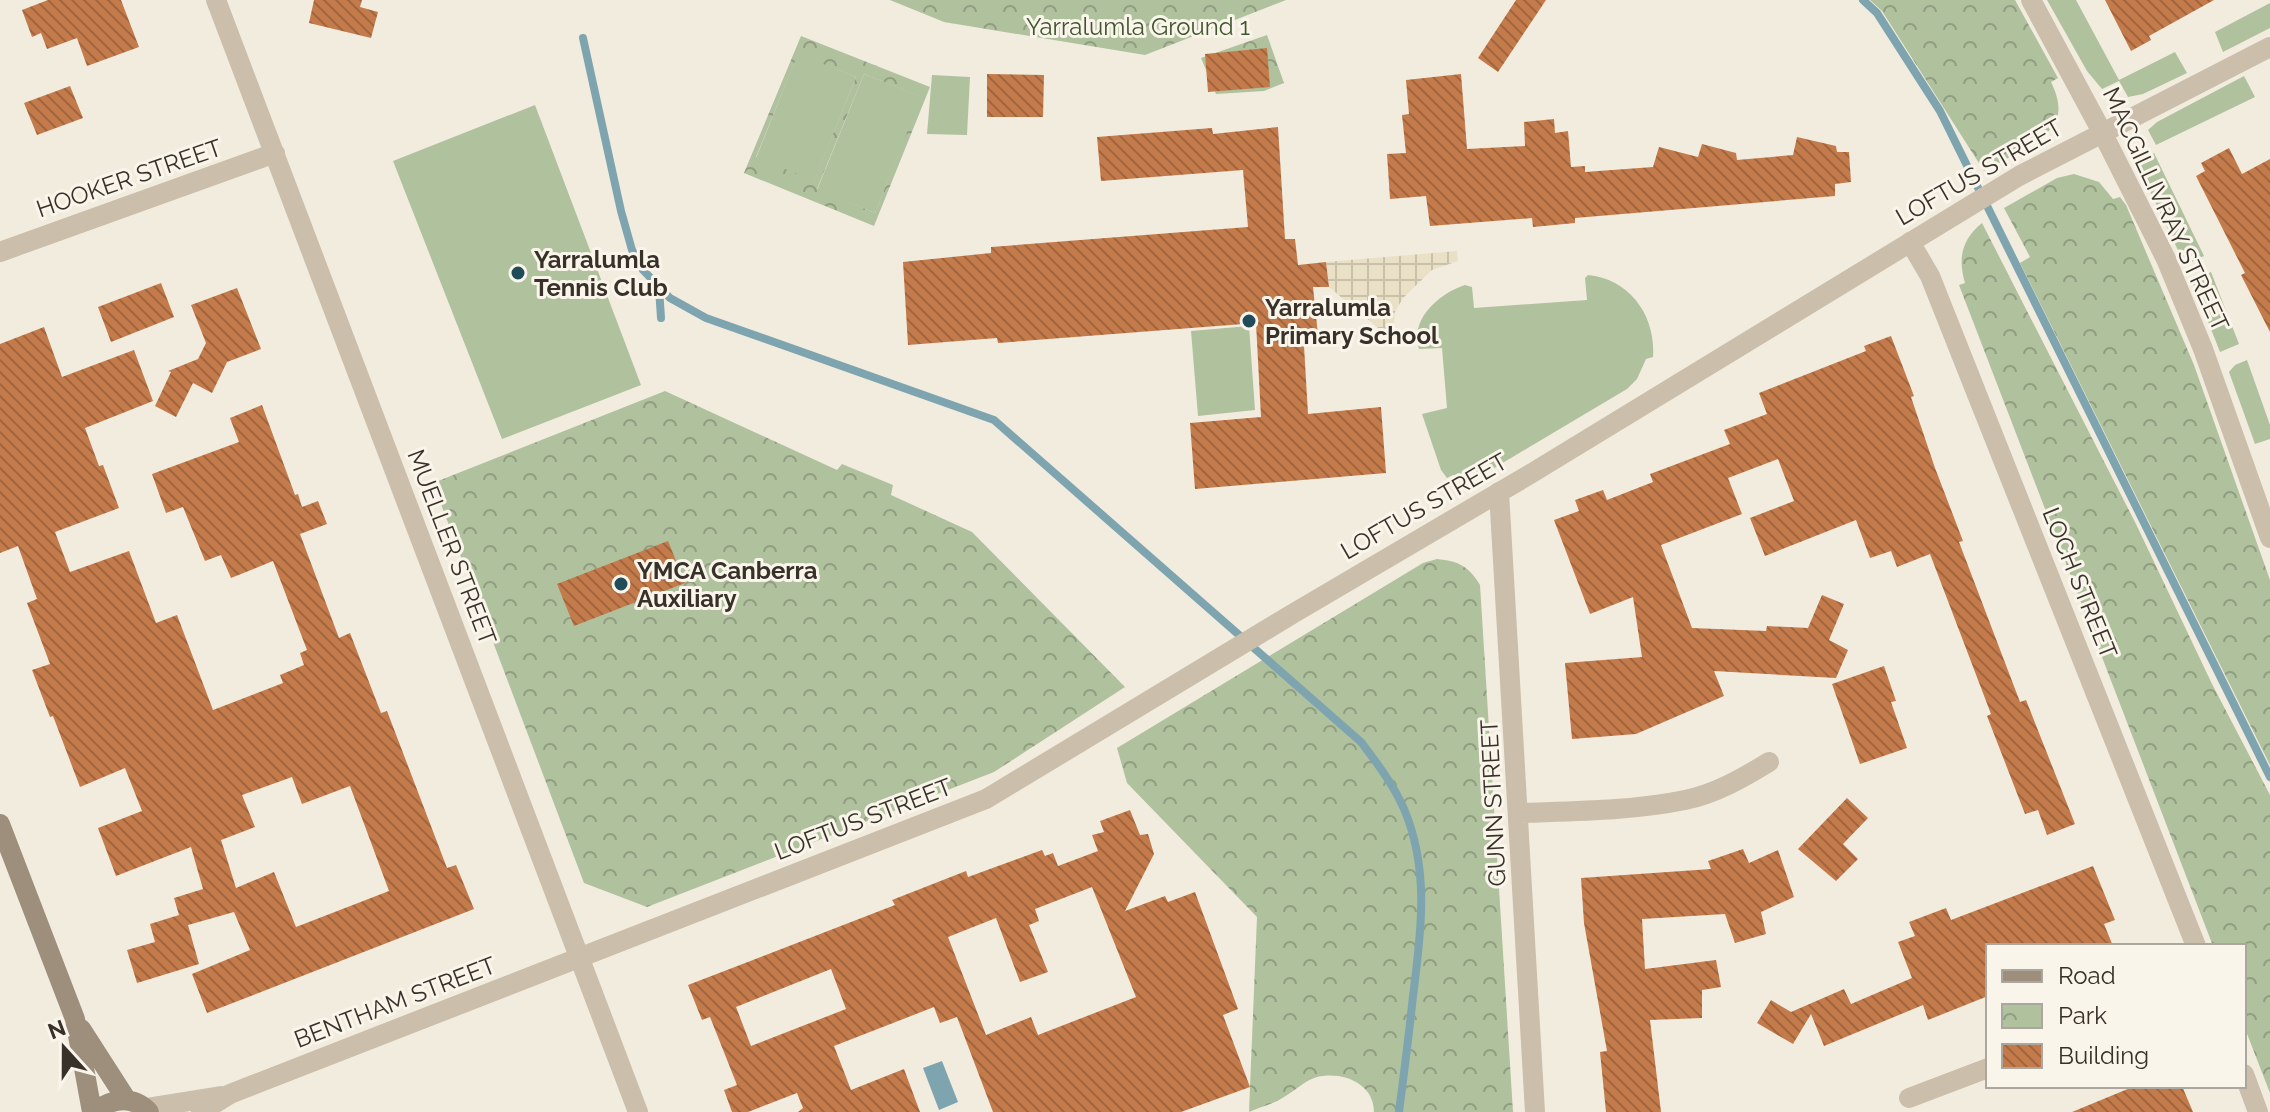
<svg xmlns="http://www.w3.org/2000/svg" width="2270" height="1112" font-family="Raleway,sans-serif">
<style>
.green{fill:#b0c19e}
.park{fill:url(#park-crowns);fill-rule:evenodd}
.plaza{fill:url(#plaza-grid)}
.water{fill:#7ea5af}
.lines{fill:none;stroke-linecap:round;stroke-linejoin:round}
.stream{stroke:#7ea5af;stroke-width:8}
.building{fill:url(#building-back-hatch);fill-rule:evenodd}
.minor{stroke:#cbbeaa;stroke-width:20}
.tertiary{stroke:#cbbeaa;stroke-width:20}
.secondary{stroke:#9e8e7c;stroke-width:20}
.poi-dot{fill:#204c59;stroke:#faf5eb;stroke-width:3}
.labels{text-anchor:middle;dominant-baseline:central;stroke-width:6;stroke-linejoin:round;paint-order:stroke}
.park-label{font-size:24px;fill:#41562e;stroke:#faf5eb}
.street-label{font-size:24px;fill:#38312a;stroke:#faf5eb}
.poi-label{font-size:24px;font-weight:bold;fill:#38312a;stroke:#faf5eb;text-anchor:start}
</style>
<defs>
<pattern id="park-crowns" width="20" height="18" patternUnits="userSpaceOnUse" patternTransform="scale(2)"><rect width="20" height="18" fill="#b0c19e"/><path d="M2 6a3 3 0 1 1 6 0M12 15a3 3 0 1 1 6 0" fill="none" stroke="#909d81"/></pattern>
<pattern id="plaza-grid" width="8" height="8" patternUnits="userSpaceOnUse" patternTransform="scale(2)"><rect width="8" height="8" fill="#eae0c6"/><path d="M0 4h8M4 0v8" fill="none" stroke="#c9c1aa"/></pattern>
<pattern id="building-back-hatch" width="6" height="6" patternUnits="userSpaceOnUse" patternTransform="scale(2)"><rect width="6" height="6" fill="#c47b4b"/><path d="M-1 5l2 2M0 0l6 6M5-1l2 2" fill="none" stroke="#a0653f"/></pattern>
</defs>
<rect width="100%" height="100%" fill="#f2ecdf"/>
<path class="green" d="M2047,0H2076L2119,80L2175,52L2187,73L2143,94L2128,97L2119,81L2102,89L2087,71Z
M2270,3V28L2223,52L2215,32Z
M798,53L856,77L814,182L756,158Z
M864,74L922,97L875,213L817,190Z
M932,75L970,77L967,135L927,134Z
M2244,76L2255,97L2156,145L2148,130L2157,122Z
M535,105L641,385L502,439L393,161Z
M2154,153L2204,256L2185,265L2140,170L2139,161Z
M2211,272L2239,344L2220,352L2192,281Z
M1588,275C1630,279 1656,316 1653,357L1646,359L1637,379L1627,389L1479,477L1465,481L1453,475L1447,478L1441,470L1422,414L1447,408L1442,348L1419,349C1409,319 1440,293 1465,285L1472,287L1474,308L1587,300L1585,278Z
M1249,326L1255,410L1198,416L1191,331Z
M2247,360L2270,425V439L2255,444L2229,372L2235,365Z"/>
<path class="park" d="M890,0H1286L1145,55L944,22Z
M1870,0H2015L2058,78L2051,82C2068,117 2055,131 2024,149C2011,156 1998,164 1984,171L1882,11Z
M1267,35L1284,83L1264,91L1216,94L1201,58Z
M801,36L930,87L874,226L744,173ZM798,54L856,77L814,181L756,157ZM864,74L921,97L875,213L817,189Z
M2074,174L2099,182L2113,199L2120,197L2126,205L2194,365L2270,580V765L2020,263L2030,257L2004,208L2057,178Z
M1982,223L2136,524L2212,684L2270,795V1093L2244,1026V946H2213L1959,285L1965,283C1958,259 1961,240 1982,223Z
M665,391L837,470L842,464L893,485L891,495L972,532L1125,687L994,772L647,907L584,883L433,483Z
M1437,559C1458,561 1469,566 1480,585L1513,1112H1374C1374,1083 1342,1071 1317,1077C1304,1081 1296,1090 1284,1097C1274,1104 1260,1107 1249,1112L1257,917L1127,783L1117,748L1423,563Z"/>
<path class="plaza" d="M1457,251L1458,261L1432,270L1403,298L1395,312L1393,331L1383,332L1329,287L1326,262Z"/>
<path class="water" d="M942,1061L958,1102L939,1110L923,1068Z"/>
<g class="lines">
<path class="stream" d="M1863,0L1877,13L1940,111L2270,777
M583,38L621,211L632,250L643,270L670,298L706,318L994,420L1361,742C1377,763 1393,784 1404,809C1430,870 1421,933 1413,996C1409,1035 1404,1073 1399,1112
M659,288L661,318"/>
</g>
<path class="building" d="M48,0H121L139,47L87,66L77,38L47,49L41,33L32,37L22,10Z
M314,0H362L360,7L378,12L371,38L309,23Z
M1516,0H1546L1498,72L1478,58Z
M2105,0H2214L2149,36L2151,40L2131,51Z
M1267,48L1270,87L1208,92L1205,54Z
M987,74L1044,75L1043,117H987Z
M1461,74L1467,149L1525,146L1524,122L1554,119L1555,133L1568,131L1571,167L1585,166V172L1653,167L1659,147L1698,157L1702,144L1736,153L1737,160L1793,155L1797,137L1836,146L1837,152H1849L1851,182L1835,184V196L1575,218V223L1533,227L1532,218L1430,226L1426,196L1390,199L1387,154L1406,153L1402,115L1409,114L1406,80Z
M70,86L83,118L37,135L24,103Z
M1278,127L1285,239H1295L1298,265L1326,262L1329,287H1313L1319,345L1304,346L1308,414L1381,407L1386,473L1195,489L1190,423L1261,417L1256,323L998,343L997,338L908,345L903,262L991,253V247L1248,227L1243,170L1101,181L1097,137L1212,128L1213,134Z
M2229,148L2242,174L2270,159V332L2241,275L2245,273L2196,176L2205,171L2201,163Z
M161,283L174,317L111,342L98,307Z
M237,288L261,349L227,362L212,393L193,383L176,417L155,406L171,372L168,371L198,359L206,343L191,305Z
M44,327L62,377L134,350L153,401L85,428L99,466L103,465L119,508L55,532L70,572L129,551L156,623L177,615L213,710L283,683L280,675L304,665L300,653L307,650L273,561L231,578L221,555L205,561L183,507L166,513L152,474L239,442L230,418L262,405L295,495L298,494L302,507L318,501L327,524L300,534L339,638L350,633L381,713L387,711L447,868L456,865L474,909L207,1013L192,974L250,950L234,912L188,925L199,964L137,983L127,950L155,942L150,924L179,915L174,898L203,889L191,847L116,876L98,828L142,811L125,768L80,787L53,716L50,717L32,670L50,664L27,603L37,599L18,546L0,553V344ZM292,777L302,804L350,786L389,891L296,927L274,872L236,888L221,840L255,827L242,795Z
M1891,336L1914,396L1911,397L1935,468L1963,541L1959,542L2020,702L2026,700L2075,824L2047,835L2038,810L2025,814L1987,716L1991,714L1930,554L1897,567L1891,551L1870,558L1856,520L1765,556L1750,518L1794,501L1778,459L1728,478L1742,514L1661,545L1692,628L1766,631L1767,626L1808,628L1822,595L1844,604L1829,640L1848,650L1836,678L1714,671L1724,696L1636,734L1572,739L1565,663L1642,657L1633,597L1590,614L1554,520L1579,511L1575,500L1603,490L1607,500L1653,482L1650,474L1730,444L1724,430L1767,414L1759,393L1866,351L1864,346Z
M668,541L685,583L574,626L557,584Z
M1884,666L1896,701L1891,702L1907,748L1860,764L1832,684Z
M1847,798L1868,818L1843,844L1858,859L1836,881L1798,849Z
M1130,810L1140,835L1148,834L1154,854L1125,911L1165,896L1168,902L1195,892L1238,1009L1223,1015L1250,1087L1181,1112H993L957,1017L940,1023L934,1007L834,1046L851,1090L904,1069L920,1112H798L803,1108L797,1093L748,1112H732L724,1090L737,1085L710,1017L702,1020L688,985L895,905L892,900L966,871L968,877L1042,850L1045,856L1053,853L1058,866L1098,851L1092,835L1104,832L1100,821ZM1092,887L1136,997L1038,1035L1031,1017L986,1035L948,937L996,918L1020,982L1048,972L1029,925L1039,921L1035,909ZM831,969L846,1009L751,1046L736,1007Z
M1743,849L1749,863L1778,850L1794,897L1761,912L1766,934L1735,943L1725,914L1642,919L1645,969L1716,960L1721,987L1702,990V1018L1650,1020L1661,1112H1606L1600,1052L1607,1051L1584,923L1581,878L1711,869L1708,861Z
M2093,866L2115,920L2104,924L2113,946H1988V996L1928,1020L1923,1005L1824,1046L1811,1014L1793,1044L1757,1023L1771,1000L1791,1012L1844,989L1851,1004L1912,978L1898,942L1915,936L1909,922L1946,908L1951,920Z
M2135,1086H2182L2193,1112H2072Z"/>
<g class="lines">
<path class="minor" d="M216,0L638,1112
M2031,0L2102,132L2166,259L2203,349L2270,538
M1910,242L1930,276L2196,946
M0,252L275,153
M1499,492L1535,1112
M1520,813C1575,811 1631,811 1685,800C1715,794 1743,778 1769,762
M2244,1074L2258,1112
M1909,1098L1988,1068"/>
<path class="tertiary" d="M146,1108L221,1096
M201,1112L230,1094L986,799L1294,613L1532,473L2019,176L2270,47"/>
<path class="secondary" d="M0,824L75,1019L92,1112
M81,1029L126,1099
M93,1112C111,1099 132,1094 149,1112"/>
</g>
<g class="poi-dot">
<circle cx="518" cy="273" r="8"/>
<circle cx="1249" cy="321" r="8"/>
<circle cx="621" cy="584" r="8"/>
</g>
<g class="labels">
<g class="park-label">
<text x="1138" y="26">Yarralumla Ground 1</text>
</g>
<g class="street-label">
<text transform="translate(1979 172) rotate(-30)">LOFTUS STREET</text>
<text transform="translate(129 178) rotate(-19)">HOOKER STREET</text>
<text transform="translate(2166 209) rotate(65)">MACGILLIVRAY STREET</text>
<text transform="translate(1424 506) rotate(-30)">LOFTUS STREET</text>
<text transform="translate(452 547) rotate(69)">MUELLER STREET</text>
<text transform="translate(2080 583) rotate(68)">LOCH STREET</text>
<text transform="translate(1493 803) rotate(-93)">GUNN STREET</text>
<text transform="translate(863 819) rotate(-21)">LOFTUS STREET</text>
<text transform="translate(395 1002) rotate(-21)">BENTHAM STREET</text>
</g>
<g class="poi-label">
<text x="534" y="259">Yarralumla<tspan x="534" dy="28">Tennis Club</tspan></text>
<text x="1265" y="307">Yarralumla<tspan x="1265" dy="28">Primary School</tspan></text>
<text x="637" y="570">YMCA Canberra<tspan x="637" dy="28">Auxiliary</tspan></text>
</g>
</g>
<rect x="1986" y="944" width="260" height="144" fill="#faf5eb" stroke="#aca79e" stroke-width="2"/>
<rect x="2002" y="970" width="40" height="12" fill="#9e8e7c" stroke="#aca79e" stroke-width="2"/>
<text x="2058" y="984" font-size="24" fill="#38312a">Road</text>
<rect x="2002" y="1004" width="40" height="24" fill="url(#park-crowns)" stroke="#aca79e" stroke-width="2"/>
<text x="2058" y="1024" font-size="24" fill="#38312a">Park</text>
<rect x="2002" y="1044" width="40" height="24" fill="url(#building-back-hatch)" stroke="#aca79e" stroke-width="2"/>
<text x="2058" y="1064" font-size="24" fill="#38312a">Building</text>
<g transform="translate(64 1048) rotate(339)" stroke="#faf5eb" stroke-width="6" paint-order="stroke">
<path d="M0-6L14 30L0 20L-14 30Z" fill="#38312a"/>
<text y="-12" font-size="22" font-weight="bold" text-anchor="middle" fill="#38312a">N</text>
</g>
</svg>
